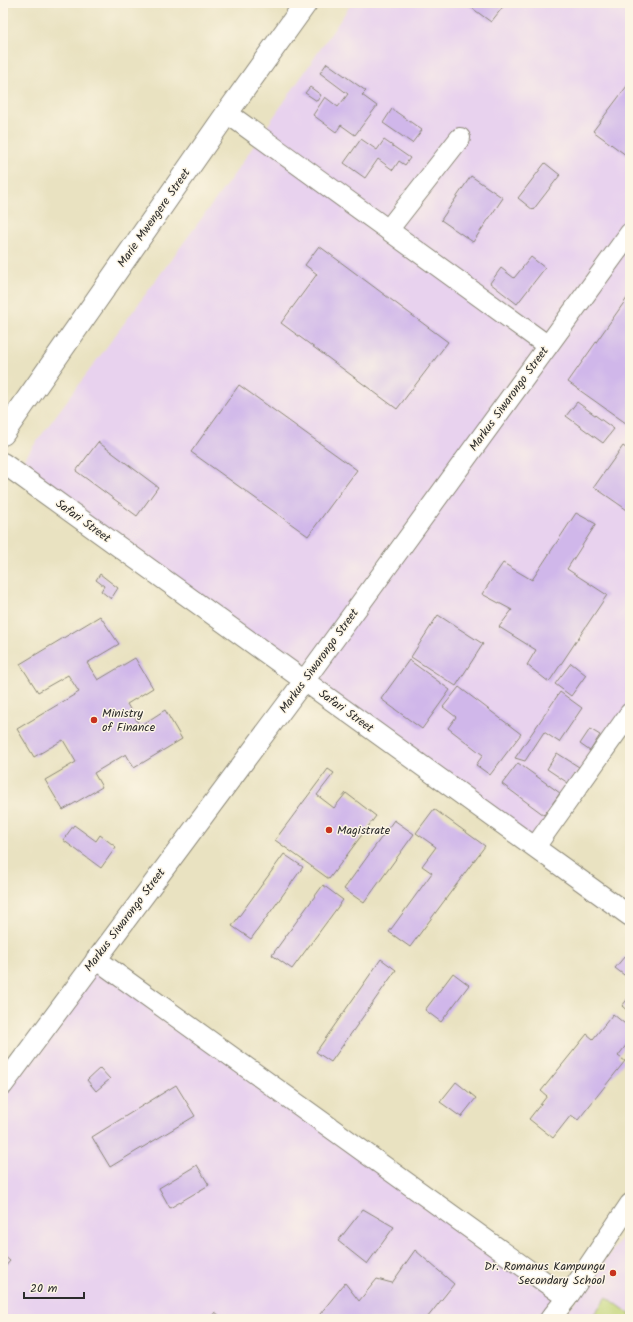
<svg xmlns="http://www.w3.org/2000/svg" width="633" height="1322" font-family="Kalam,sans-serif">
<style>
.built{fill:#e8d2ee}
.green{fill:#c2d679;stroke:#768052}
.building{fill:#d0b7ea}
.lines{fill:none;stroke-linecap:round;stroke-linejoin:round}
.minor-casing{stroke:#8a8676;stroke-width:22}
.major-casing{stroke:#8a8676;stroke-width:24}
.minor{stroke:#fff;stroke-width:20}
.major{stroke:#fff;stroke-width:22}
.poi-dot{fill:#c8321e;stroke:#fcf5e5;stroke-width:1.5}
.labels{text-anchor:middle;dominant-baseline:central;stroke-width:3;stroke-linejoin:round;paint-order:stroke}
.street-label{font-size:12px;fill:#2b2b2b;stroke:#fcf5e5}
.poi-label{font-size:12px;fill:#2b2b2b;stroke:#fcf5e5;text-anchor:start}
</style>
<rect width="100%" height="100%" fill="#fcf5e5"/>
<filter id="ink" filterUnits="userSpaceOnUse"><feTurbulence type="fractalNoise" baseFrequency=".025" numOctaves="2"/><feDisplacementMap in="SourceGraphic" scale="8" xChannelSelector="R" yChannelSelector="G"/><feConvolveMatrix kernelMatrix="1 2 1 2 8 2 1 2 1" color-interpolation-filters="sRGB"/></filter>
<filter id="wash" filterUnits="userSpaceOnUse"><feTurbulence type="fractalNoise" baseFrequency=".012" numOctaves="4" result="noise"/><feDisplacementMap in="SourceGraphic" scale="16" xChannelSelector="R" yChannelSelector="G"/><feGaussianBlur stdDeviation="0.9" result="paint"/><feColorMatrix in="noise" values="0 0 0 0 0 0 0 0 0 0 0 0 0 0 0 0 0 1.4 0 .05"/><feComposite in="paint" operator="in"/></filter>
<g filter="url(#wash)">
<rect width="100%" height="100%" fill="#e9e2c1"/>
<path class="built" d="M352,3H630V713L535,847L304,681L97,960L562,1295L543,1319H3V1079L299,678L15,471L235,173Z
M630,1227V1319H562Z"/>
<path class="green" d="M607,1297L630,1314V1319H590Z"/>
<g id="blocks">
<path class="building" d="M465,3H506L491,22Z
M327,63L366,91L362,95L377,106L355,135L341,125L336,132L313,115L325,97L338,107L348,94L320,73Z
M630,82V158L593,131Z
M310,87L321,95L317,101L305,93Z
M392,109L422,130L412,143L383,123Z
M361,139L377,150L384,140L410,158L405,165L399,161L393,170L378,159L365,178L344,163Z
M545,163L560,175L533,210L518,198Z
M471,176L503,198L473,242L441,220Z
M319,246L448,342L397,409L281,323L317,274L305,265Z
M531,257L545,268L517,304L490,283L501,268L514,278Z
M630,294V426L568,382Z
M239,385L357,470L308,536L191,452Z
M577,402L614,429L603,443L566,416Z
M98,442L158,487L137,516L76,471Z
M623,446L630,451V512L594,487Z
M576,513L596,524L567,569L607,595L549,682L527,665L536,650L499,627L512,610L482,594L503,563L532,580Z
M100,574L118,588L111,599L101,591L104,586L96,580Z
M438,615L483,644L456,686L411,657Z
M100,616L119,644L87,663L98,680L135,658L153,688L127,704L140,726L165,710L182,739L134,768L126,754L94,773L102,787L63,810L45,780L76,762L63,740L34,757L17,729L79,692L68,675L38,692L20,664Z
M409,660L450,690L422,729L381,699Z
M571,663L586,675L571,696L555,684Z
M459,687L521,734L490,775L476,765L483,755L448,728L456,717L443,707Z
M560,692L582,708L559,742L544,732L525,761L515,758Z
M590,729L600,735L590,751L580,744Z
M557,753L579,767L568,783L547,769Z
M518,763L560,793L544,815L502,784Z
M328,769L334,773L317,795L334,808L346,793L376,816L329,879L275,840Z
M434,809L485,846L410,947L389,932L432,873L422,866L436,847L416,833Z
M394,820L414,834L364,903L344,889Z
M74,825L96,841L100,835L116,847L101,868L63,840Z
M284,854L303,867L251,939L232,926Z
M323,885L343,900L292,969L272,955Z
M625,956L630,960V976L628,978L615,968Z
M381,959L396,970L331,1062L316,1052Z
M453,973L469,985L441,1022L425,1010Z
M630,996V1013L622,1006Z
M613,1014L630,1028V1040L618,1056L625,1061L578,1120L571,1115L553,1138L529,1119L547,1096L541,1091L587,1034L593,1039Z
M100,1068L110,1079L96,1091L87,1080Z
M456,1082L476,1098L461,1117L440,1102Z
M176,1085L195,1116L110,1167L92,1137Z
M197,1165L209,1185L170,1208L159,1188Z
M363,1209L394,1227L367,1264L338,1241Z
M415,1250L454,1284L427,1318L428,1319H316L345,1283L359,1301L377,1279L392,1283Z
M3,1255L10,1261L3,1269Z
M215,1312L224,1319H210Z"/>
</g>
</g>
<g filter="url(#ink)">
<use href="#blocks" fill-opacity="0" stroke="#8a8676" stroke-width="1"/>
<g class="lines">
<g class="minor-casing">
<path id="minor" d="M227,113L548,346
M388,230L460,138
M3,463L630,916
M535,847L630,713
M96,959L567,1298
M3,1085L304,681L630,233
M550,1319L567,1298L630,1204"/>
</g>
<g class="major-casing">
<path id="major" d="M3,434L227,113L306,3"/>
</g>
<use href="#minor" class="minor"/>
<use href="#major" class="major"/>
</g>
</g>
<g class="poi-dot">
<circle cx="94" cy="720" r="4"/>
<circle cx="329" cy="830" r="4"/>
<circle cx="613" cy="1273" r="4"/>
</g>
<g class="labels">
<g class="street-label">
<text transform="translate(154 218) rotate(-55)">Marie Mwengere Street</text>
<text transform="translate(509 399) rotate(-54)">Markus Siwarongo Street</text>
<text transform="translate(83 521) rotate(36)">Safari Street</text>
<text transform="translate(319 661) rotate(-54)">Markus Siwarongo Street</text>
<text transform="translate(346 711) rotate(36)">Safari Street</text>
<text transform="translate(125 920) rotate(-53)">Markus Siwarongo Street</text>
</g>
<g class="poi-label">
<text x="102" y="713">Ministry<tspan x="102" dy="14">of Finance</tspan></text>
<text x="337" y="830">Magistrate</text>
<text x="605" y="1266" text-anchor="end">Dr. Romanus Kampungu<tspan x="605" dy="14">Secondary School</tspan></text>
</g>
</g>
<rect width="633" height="1322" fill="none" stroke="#fcf5e5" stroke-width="16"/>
<path d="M24 1292v6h60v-6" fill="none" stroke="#2b2b2b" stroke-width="2"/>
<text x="30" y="1292" font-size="12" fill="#2b2b2b" stroke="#fcf5e5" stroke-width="3" paint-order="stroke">20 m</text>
</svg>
